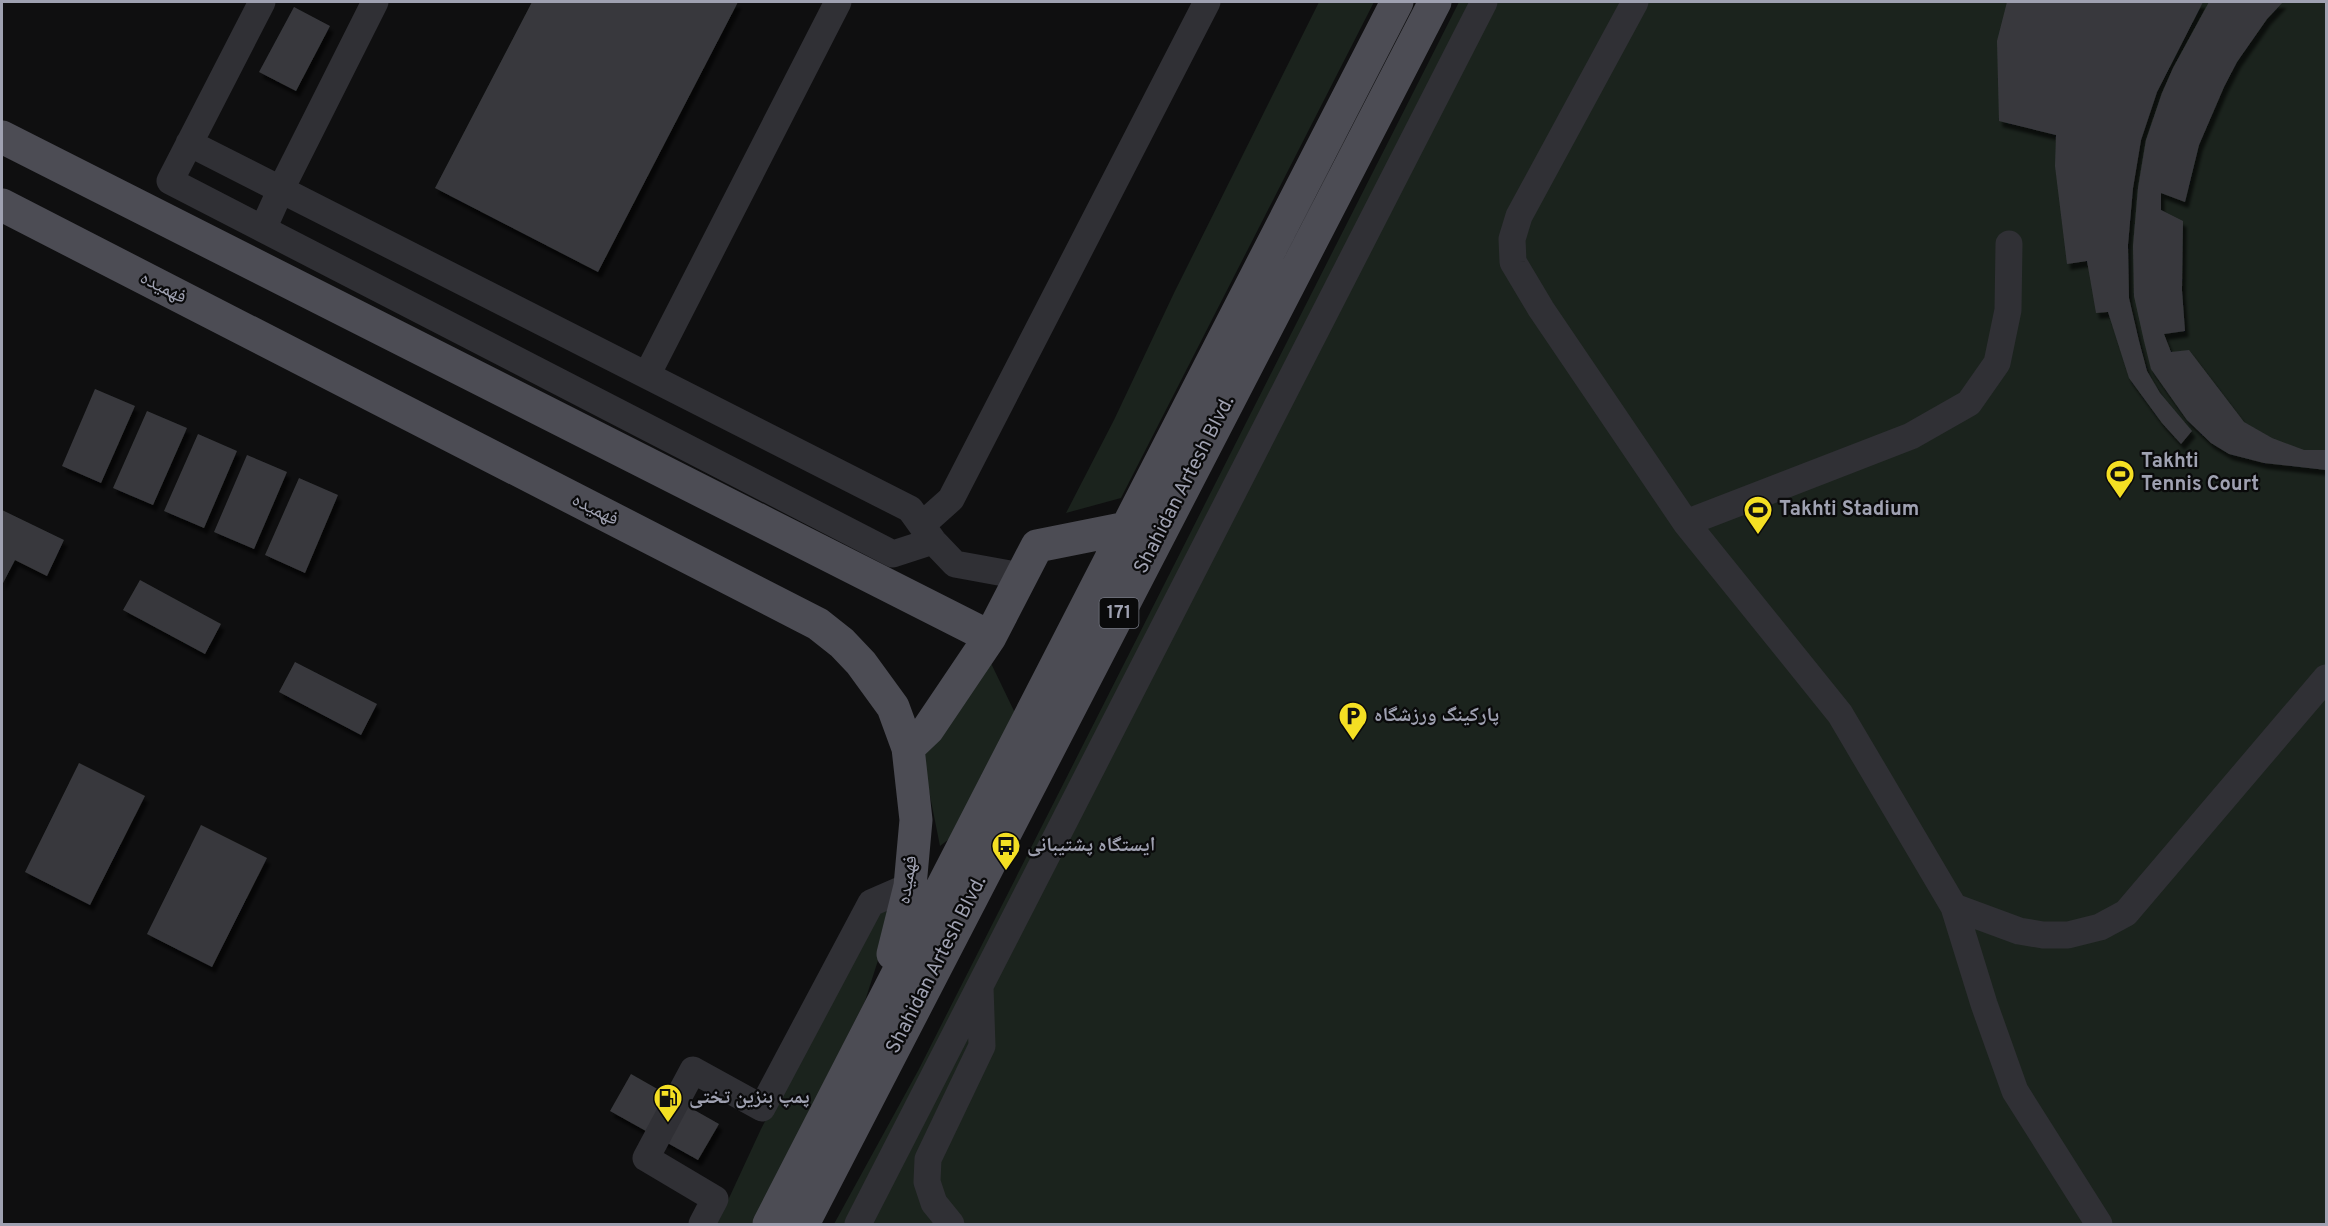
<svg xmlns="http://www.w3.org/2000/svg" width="2328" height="1226" font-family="Overpass,'Noto Naskh Arabic',sans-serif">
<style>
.green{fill:#1b231d}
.building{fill:#38393d;filter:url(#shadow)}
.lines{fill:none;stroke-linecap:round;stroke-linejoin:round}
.minor{stroke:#303035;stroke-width:27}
.major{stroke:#4c4c54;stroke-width:33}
.labels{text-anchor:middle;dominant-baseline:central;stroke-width:4.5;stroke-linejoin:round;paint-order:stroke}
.shield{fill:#0a0a0b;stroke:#72747f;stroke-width:1.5}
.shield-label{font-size:18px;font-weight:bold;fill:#9fa1b1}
.street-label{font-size:20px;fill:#9fa1b1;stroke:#0a0a0b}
.poi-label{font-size:20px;font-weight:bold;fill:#9fa1b1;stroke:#0a0a0b;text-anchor:start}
</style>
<defs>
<filter id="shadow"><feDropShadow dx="3.5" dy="6" stdDeviation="1.5" flood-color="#0009"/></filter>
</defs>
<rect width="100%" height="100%" fill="#0f0f10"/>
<path class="green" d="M1319,2H1374L1121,498L1066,513L1114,420L1174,293Z
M1459,2H2326V1224H834L919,1069Z
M988,657L1015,713L957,833L940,846L921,751Z
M898,898L865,1001L752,1224H717L761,1129L875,915Z"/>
<path class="building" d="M532,2H738L598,272L435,188Z
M2007,2H2203L2157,92L2141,140L2133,188L2128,245L2129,298L2139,341L2147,371L2160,393L2192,431L2181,444L2162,423L2129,378L2108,312L2096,313L2087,261L2067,264L2055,166L2056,135L1999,121L1997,41Z
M2209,2H2283L2267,19L2237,62L2224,87L2199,145L2185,202L2161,193V210L2183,221L2182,290L2185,331L2164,334L2171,352L2189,350L2244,422L2272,438L2304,450H2326V470L2264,463L2229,454L2211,443L2187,420L2151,369L2144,341L2134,296L2133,246L2138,188L2146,140L2162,93L2173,68Z
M294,7L330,26L296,91L259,72Z
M95,389L135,406L101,483L62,466Z
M147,411L187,428L153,505L113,488Z
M198,434L237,451L204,528L164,511Z
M247,455L287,472L254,549L214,532Z
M299,478L338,495L305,573L265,555Z
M2,510L64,540L47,576L15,560L2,585Z
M140,580L221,624L205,654L123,610Z
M295,662L377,704L361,735L279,692Z
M79,763L145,796L90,905L25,872Z
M201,825L267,858L212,967L147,934Z
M631,1074L719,1124L698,1160L610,1111Z"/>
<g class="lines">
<path class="minor" d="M262,2L170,181L893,554L933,541
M1635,2L1519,216L1512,239L1513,262L1541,309L1686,523L1840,714L1954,907L2019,931L2043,935H2068L2100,927L2126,913L2326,678
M189,143L910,509L933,541L955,564L1021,576
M263,229L281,189L375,2
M647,375L838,2
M1686,523L1911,436L1969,403L1997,363L2008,310L2009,244
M922,525L951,499L1207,2
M1954,907L1984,1004L2015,1091L2099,1224
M702,1224L715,1199L646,1158L693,1070L762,1108L871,903L910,886
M858,1224L1484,2
M951,1224L934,1203L927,1182L928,1159L982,1046L980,987"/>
<path class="major" d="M2,137L990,637
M2,205L818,624L842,643L861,663L893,707L908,748L916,820L910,886L893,954
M908,748L928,729L990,637L1037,546L1127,528
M769,1224L1397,2
M803,1224L1435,2"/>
</g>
<defs>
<g id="stadium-pin" transform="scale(1.5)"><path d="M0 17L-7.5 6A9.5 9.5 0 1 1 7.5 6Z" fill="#f4df23" stroke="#0a0a0b"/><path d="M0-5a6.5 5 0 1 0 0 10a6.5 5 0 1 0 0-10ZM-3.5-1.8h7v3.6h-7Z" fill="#111"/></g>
<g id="parking-pin" transform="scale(1.5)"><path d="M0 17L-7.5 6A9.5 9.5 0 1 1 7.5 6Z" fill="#f4df23" stroke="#0a0a0b"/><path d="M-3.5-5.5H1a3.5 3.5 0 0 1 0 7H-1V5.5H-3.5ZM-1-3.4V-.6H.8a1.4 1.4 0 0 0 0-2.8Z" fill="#111"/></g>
<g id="bus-pin" transform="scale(1.5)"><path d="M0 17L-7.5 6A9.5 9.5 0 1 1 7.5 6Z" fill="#f4df23" stroke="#0a0a0b"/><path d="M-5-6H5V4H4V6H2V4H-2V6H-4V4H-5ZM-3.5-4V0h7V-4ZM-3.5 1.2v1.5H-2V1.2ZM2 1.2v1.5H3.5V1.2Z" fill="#111"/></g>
<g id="fuel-pin" transform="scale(1.5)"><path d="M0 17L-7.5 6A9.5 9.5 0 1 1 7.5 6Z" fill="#f4df23" stroke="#0a0a0b"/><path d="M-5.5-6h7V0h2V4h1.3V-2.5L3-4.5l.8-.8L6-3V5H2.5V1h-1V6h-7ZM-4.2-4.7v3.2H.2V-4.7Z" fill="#111"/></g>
</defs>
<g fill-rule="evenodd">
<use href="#stadium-pin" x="2120" y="474"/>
<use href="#stadium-pin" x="1758" y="510"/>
<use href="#parking-pin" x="1353" y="716"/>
<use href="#bus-pin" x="1006" y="846"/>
<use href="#fuel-pin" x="668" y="1098"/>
</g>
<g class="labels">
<rect class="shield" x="1099.5" y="598" width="39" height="30" rx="4.5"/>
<g class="shield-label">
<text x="1119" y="613">171</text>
</g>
<g class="street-label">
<text transform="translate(163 288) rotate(27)">فهمیده</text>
<text transform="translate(1185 485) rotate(-63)">Shahidan Artesh Blvd.</text>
<text transform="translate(595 510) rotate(27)">فهمیده</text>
<text transform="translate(908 880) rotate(-81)">فهمیده</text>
<text transform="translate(937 965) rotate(-63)">Shahidan Artesh Blvd.</text>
</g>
<g class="poi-label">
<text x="2141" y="462">Takhti<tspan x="2141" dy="23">Tennis Court</tspan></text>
<text x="1779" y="510">Takhti Stadium</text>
<text x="1374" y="716">پارکینگ ورزشگاه</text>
<text x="1027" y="846">ایستگاه پشتیبانی</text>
<text x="689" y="1098">پمپ بنزین تختی</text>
</g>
</g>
<rect width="2328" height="1226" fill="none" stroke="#9fa1b1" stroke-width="6"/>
</svg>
